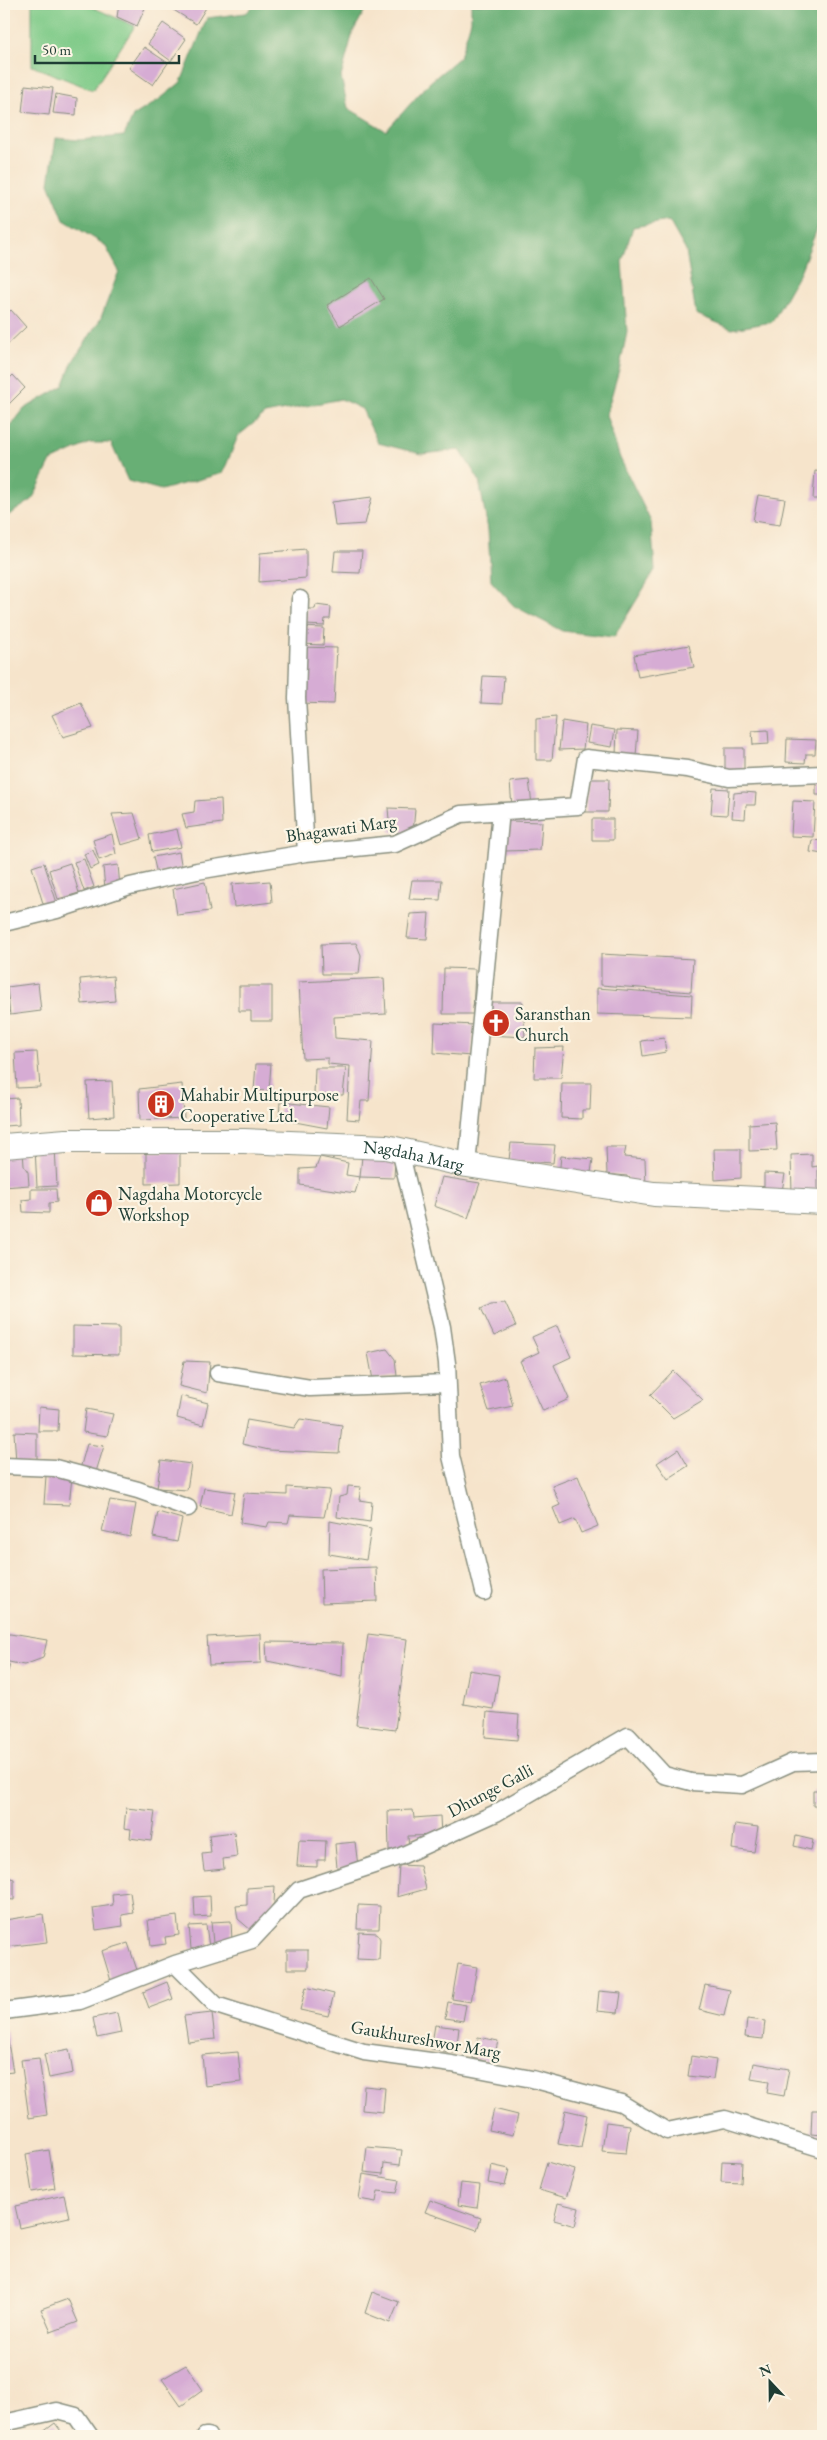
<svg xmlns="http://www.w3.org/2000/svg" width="827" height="2440" font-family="'EB Garamond',serif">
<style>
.green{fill:#80cb89;stroke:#50845e}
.forest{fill:#68af75;stroke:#447654}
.building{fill:#d6acd4}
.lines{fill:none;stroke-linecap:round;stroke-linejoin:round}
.street-casing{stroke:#8a9080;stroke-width:19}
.secondary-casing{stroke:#8a9080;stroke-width:26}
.street{stroke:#fff;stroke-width:16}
.secondary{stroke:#fff;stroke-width:24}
.labels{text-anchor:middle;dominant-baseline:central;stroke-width:4.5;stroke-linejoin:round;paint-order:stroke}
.street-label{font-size:18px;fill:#1f3d34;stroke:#fcf5e5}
.poi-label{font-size:18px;fill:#1f3d34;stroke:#fcf5e5;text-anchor:start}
</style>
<rect width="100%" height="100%" fill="#fcf5e5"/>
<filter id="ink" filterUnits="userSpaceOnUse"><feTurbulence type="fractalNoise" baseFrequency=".02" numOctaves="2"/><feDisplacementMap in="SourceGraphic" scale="10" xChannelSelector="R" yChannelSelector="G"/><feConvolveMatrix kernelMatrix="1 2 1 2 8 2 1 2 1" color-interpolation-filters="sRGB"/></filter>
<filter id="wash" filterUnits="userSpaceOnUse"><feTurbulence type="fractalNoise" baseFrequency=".0096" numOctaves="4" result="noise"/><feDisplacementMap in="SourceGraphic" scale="20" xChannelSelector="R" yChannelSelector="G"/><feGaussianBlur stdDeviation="1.12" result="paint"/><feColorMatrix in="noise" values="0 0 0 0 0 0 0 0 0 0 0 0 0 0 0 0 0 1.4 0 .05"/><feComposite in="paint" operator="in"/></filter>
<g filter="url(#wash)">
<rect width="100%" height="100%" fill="#f6e4cb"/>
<path class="green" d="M32,4H85L135,26L93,90L32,66Z"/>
<path class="forest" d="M255,4H359L366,8L353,32L341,77L348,108L386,131L430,82L460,57L471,21V4H823V214L800,272L772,322L732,329L696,314L686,251L669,221L633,227L622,262L627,332L620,366L606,415L620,458L651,522L655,570L614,637L562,631L514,606L491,581L488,530L479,480L460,450L422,454L378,443L362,409L341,399L265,414L238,436L223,473L161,490L128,481L111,443H90L51,461L32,500L4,518V435L24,409L63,386L73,361L100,320L119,271L105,245L64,220L49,183L56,138L79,140L124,136L133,116L160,99L181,82L207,18L246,13Z"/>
<g id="blocks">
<path class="building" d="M119,4H135L145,8L137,26L117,17Z
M176,4H204L207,6L196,24L172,9Z
M163,23L186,39L171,61L148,44Z
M144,47L168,63L153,85L129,68Z
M25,85L53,88L49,115L22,112Z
M56,94L77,98L76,115L53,113Z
M371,278L384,299L340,326L327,305Z
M11,310L26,327L4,348V317Z
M13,375L25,388L4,409V384Z
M815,471L823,472V499H813Z
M758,495L785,499L780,525L753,521Z
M372,497L365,524L335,526L332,502Z
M306,549V578L259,582L260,553Z
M335,551H362L360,573L333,572Z
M316,605L331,607L330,619H325L324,626L306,625L307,609H315Z
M301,627L324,628L323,645L300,644Z
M689,645L694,667L638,677L634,655Z
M301,647L337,648L334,704L298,703Z
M483,676L504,677L502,704L481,703Z
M81,703L93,728L63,737L52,715Z
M556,717L552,760H536V719Z
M562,721L586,725L583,749L559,750Z
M590,726L615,730L612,747L587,743Z
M617,730L638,731L636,756L616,755Z
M768,730L769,744L753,745L752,731Z
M787,739L816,740L815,754H806L805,763L786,762Z
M725,748H744V771H725Z
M816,778H823V795H816Z
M588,779H609L608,812H586Z
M529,780L532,805L512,807L510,782Z
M713,788L729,789L727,815L711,814Z
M744,792L756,793L755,805H746L745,819L732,818L734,793Z
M221,799L222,823L186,828L182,814L194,812L195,801Z
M793,801L815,802L813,837L791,836Z
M388,808L415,809L413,833L390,832Z
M134,813L142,839L121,845L112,814Z
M592,819H613V840H592Z
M508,821L542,822L540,850L504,851Z
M177,829L181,847L152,852L149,835Z
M112,834L116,854L99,860L93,840Z
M812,840L823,841V854L810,852Z
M93,850L99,865L90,869L84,854Z
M179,852L182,869L157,874L153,857Z
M84,859L94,887L84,891L74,862Z
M44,863L58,906L45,910L32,867Z
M70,863L79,893L58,899L49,870Z
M118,865L120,887L105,889L103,867Z
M412,880H442L440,900L409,899Z
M270,881L272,902L234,907L232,884Z
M205,882L210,911L177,915L173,889Z
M429,913L427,939L407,938L410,914Z
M356,943L361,955L359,974H322L321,944Z
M601,954L693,959L691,992L601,985Z
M444,968L475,969L473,1014H443Z
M113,976L115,1001L82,1004L80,979Z
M384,978L386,1014L334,1017L335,1038L373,1041L369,1101H361L359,1120L347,1119L350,1066L328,1064V1058L303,1059L299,982Z
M38,983L41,1011L10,1015L7,987Z
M239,986H272V1021H251V1011H239Z
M597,988L692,995L691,1017L597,1014Z
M488,1002H523L525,1037L489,1035Z
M435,1023L474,1025L471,1056L434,1053Z
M664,1038L666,1052L643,1056L641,1041Z
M564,1047L561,1078H534L535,1048Z
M37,1052L40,1087L17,1088L15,1053Z
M256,1064H271L269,1091L254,1090Z
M315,1068H346L343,1095H314Z
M112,1081L114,1116L89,1118L87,1082Z
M562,1083H591L590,1110H582V1119L561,1118Z
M182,1084L184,1118L140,1120L139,1089Z
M18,1098L19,1125L4,1126V1099Z
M280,1102L329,1107L327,1128L279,1119Z
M775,1122L777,1150L749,1151V1124Z
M511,1143L555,1145L553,1163L509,1160Z
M817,1143H823V1161H818Z
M55,1147L57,1186L37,1187L35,1148Z
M606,1147H626L624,1157L645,1159L646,1187L629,1186L627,1176L607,1174Z
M714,1149H741V1178L715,1180Z
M23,1151L24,1166L28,1172L29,1185L4,1187V1153Z
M180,1151V1183L146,1184V1152Z
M812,1154V1167L818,1166V1193H792L791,1155Z
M362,1156L395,1159L394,1178L360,1177Z
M561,1156L593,1159L590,1179L559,1176Z
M320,1157L348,1163L346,1175L360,1177L355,1193L300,1185V1169L316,1168Z
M764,1173L785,1174L782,1191H764Z
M442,1177L480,1183L468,1218L434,1206Z
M31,1189H56L57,1202L49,1203V1213L23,1212L22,1200L31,1199Z
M505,1302L516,1326L494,1336L481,1308L491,1303Z
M73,1326L119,1327V1355L73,1354Z
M557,1326L571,1357L554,1365L569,1399L543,1411L520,1361L539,1352L532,1337Z
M387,1349L395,1359L397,1376L373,1380L368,1353Z
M184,1361L210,1362L207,1393L179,1386Z
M673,1371L703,1400L673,1418L650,1395Z
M505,1377L513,1406L489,1411L480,1385Z
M181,1396L208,1403L203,1425L177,1418Z
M39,1407L59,1409L58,1431H38Z
M86,1409L113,1414L107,1436L83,1432Z
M300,1419L342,1425L339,1453L269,1450L242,1444L247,1420L294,1428Z
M14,1432L37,1433V1463L16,1462Z
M87,1444L104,1446L95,1475L80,1469Z
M678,1449L688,1466L668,1479L657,1463Z
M161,1460L191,1464L187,1490L157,1488Z
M46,1476L72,1477L69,1505L44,1504Z
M578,1476L598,1526L581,1533L575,1519L560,1525L553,1508L560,1505L552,1486Z
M348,1486L361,1487L359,1500L372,1502L370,1522L337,1517L339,1497L347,1495Z
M287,1487L330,1490L324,1517L290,1515L288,1523L269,1522L267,1527L240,1523L244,1493L287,1495Z
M204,1488L235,1492L231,1514L200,1507Z
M110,1500L136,1504L130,1537L102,1531Z
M158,1512L182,1519L177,1542L153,1537Z
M330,1521L371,1529L366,1560L329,1554Z
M376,1567L377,1601L322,1603L321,1569Z
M4,1633L47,1640L43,1658L24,1665L4,1661Z
M260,1634L261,1663L209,1665L207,1637Z
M368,1634L407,1639L395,1730L356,1725Z
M266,1642L343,1643L342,1676L267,1661Z
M4,1664L10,1665L4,1682Z
M469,1670L499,1675L493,1709L463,1704Z
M487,1712L519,1715L517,1740L485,1737Z
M813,1791H823V1806H813Z
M126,1808L155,1811L151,1841L130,1838L131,1829L124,1828Z
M413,1810L414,1818L440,1816L441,1835L408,1836L409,1849L389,1850L388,1811Z
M735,1824L758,1827L754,1852L732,1849Z
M234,1832L237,1857L223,1859L224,1869L204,1871L202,1854L211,1853L209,1835Z
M796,1836L813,1840L811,1850L794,1846Z
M299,1840L326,1841L325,1860H317V1867L297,1866Z
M355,1842L358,1866L337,1868L335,1844Z
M399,1865L420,1866L426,1889L397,1897Z
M4,1876L14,1879V1900L4,1899Z
M275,1886L274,1903L252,1931L238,1919L236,1906L247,1905V1888Z
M130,1892L133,1913L122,1915L123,1926L96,1930L93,1908L113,1905L112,1894Z
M210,1896L211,1916L195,1917L194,1897Z
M358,1905L380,1906L379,1929H357Z
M43,1914L47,1942L6,1947L5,1920Z
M177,1916L179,1935L165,1937L166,1944L151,1946L148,1920Z
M231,1921L232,1941L213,1943L211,1922Z
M206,1925L209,1947L191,1949L189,1926Z
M359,1932L377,1933L380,1939L379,1960L357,1959Z
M128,1943L138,1973L111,1981L102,1951Z
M287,1950H308V1969H287Z
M458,1964L477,1967L471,2002L452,1999Z
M167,1982L173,1999L149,2008L143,1992Z
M705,1985L730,1990L724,2016L699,2010Z
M306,1987L334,1994L328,2016L300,2010Z
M599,1991L621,1993L618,2013L597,2011Z
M448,2002L466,2005L463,2021L445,2018Z
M117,2013L121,2033L97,2038L93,2018Z
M212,2013L215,2039L188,2042L184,2016Z
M747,2019L765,2021L763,2039L745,2037Z
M435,2025L459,2028L456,2053L431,2049Z
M6,2030L13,2072L4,2073V2031Z
M478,2037L498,2041L493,2063L473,2058Z
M69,2049L73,2073L49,2078L44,2054Z
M238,2052L241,2082L205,2086L202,2055Z
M691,2056L716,2060L713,2079L688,2076Z
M39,2058L47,2115L29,2118L21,2060Z
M754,2063L789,2069L784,2096L767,2093L769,2082L751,2079Z
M364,2086L385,2088L383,2112L362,2110Z
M494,2109L518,2115L513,2135L489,2130Z
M565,2110L587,2115L581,2148L558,2144Z
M812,2110H823V2135L811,2134Z
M606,2122L630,2125L626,2153L602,2151Z
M367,2147L402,2150L400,2165L384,2163L383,2174L364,2172Z
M49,2150L55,2188L32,2192L26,2154Z
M722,2161L742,2162L741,2183L721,2182Z
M547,2162L575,2170L566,2198L539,2190Z
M491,2165L509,2169L505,2186L488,2183Z
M363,2174L400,2180L397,2193L378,2191L376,2202L359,2199Z
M461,2183L480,2185L477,2208L458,2205Z
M64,2195L69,2217L20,2228L15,2206Z
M430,2200L481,2218L477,2230L425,2212Z
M558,2203L579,2208L575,2226L554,2220Z
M372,2292L399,2302L390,2323L365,2313Z
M68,2299L78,2322L51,2332L41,2309Z
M186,2365L203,2390L181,2406L162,2379Z
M55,2423L63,2434L59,2436H38Z"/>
</g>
</g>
<g filter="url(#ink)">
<use href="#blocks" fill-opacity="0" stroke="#8a9080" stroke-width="1"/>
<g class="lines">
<g class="street-casing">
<path id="street" d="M300,599L297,698L306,853
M4,923L57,910L130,886L197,871L306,853L395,844L461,814L578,806L586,758L687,769L729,778L823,774
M400,1150L442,1327L447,1363L451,1456L484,1592
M467,1165L501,811
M218,1373L310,1388L446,1383
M4,1466L55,1468L138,1490L188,1508
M175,1964L252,1940L299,1890L401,1856L496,1813L628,1736L664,1775L691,1782L742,1785L793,1762L823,1761
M4,2011L80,2001L175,1964L216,2005L364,2052L452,2064L532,2079L621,2103L667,2131L725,2119L823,2149
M4,2423L57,2411L76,2416L90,2436
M205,2436H208"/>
</g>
<g class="secondary-casing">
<g id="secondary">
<path id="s1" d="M4,1146L66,1141H244L386,1147L467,1165L654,1194L823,1202"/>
</g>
</g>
<use href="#street" class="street"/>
<use href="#secondary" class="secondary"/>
</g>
</g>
<defs>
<g id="church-disc" transform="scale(1.4375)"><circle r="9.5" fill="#c8321e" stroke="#fcf5e5"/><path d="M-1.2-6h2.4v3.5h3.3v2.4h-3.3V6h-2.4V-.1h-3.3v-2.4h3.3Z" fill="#fff"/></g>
<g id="building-disc" transform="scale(1.4375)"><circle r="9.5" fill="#c8321e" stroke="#fcf5e5"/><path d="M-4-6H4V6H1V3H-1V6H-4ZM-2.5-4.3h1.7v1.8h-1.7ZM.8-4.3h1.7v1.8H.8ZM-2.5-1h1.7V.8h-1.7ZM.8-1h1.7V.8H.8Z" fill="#fff"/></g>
<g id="shop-disc" transform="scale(1.4375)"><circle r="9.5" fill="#c8321e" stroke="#fcf5e5"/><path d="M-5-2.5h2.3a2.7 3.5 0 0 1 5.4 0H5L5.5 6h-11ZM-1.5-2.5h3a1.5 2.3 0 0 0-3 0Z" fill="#fff"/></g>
</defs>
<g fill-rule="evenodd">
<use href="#church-disc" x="496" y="1023"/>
<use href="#building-disc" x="161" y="1104"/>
<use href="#shop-disc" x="99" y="1203"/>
</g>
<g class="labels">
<g class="street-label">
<text transform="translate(341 828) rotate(-8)">Bhagawati Marg</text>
<text stroke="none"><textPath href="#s1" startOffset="411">Nagdaha Marg</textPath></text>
<text transform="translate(490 1790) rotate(-28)">Dhunge Galli</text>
<text transform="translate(426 2039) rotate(10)">Gaukhureshwor Marg</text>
</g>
<g class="poi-label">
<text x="515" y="1013">Saransthan<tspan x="515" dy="21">Church</tspan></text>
<text x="180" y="1094">Mahabir Multipurpose<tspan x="180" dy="21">Cooperative Ltd.</tspan></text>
<text x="118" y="1193">Nagdaha Motorcycle<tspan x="118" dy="21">Workshop</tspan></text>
</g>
</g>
<rect width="827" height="2440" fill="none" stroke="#fcf5e5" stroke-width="20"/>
<g transform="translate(770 2382) rotate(338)" stroke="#fcf5e5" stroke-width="4" paint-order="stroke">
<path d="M0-4L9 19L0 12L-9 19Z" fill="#1f3d34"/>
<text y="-8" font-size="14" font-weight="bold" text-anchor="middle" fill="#1f3d34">N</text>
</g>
<path d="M35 55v8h144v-8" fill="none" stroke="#1f3d34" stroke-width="2.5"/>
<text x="42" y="55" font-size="15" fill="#1f3d34" stroke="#fcf5e5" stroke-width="4" paint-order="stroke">50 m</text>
</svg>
